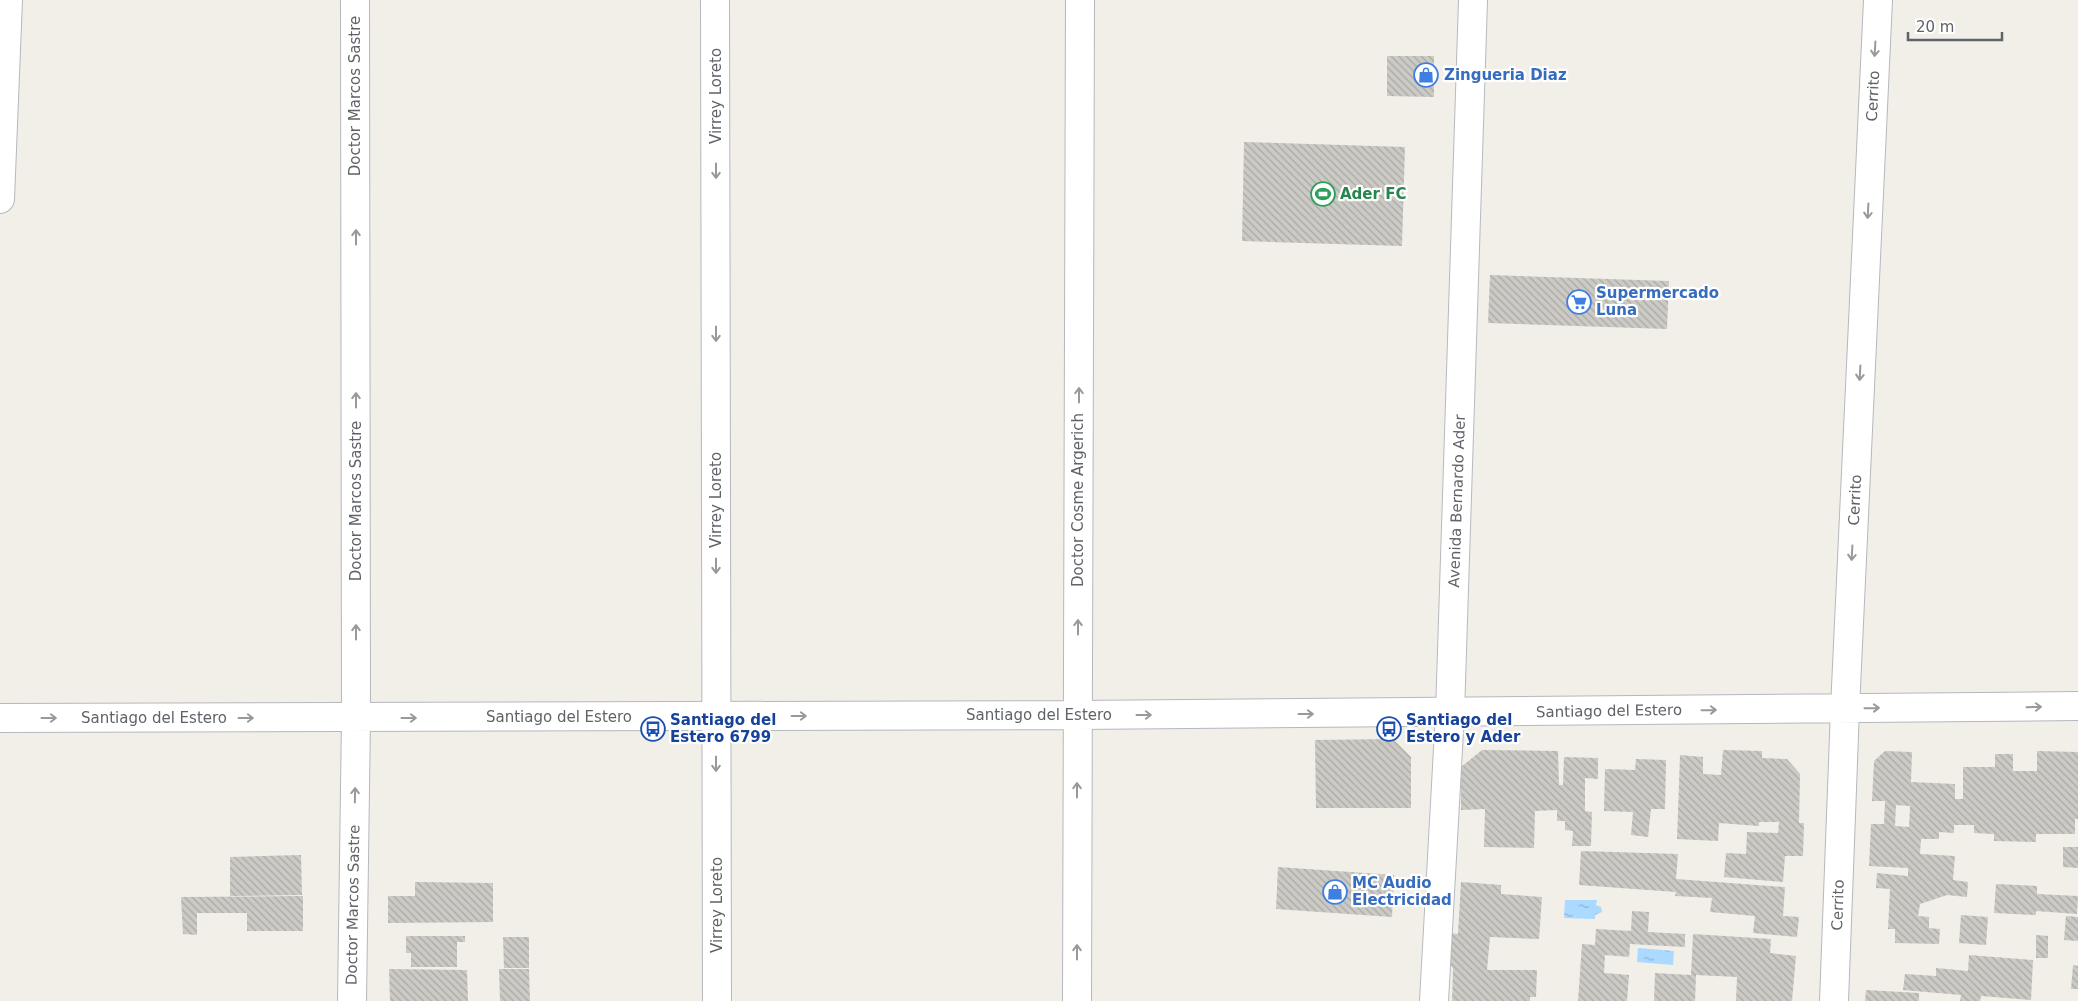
<svg xmlns="http://www.w3.org/2000/svg" width="2078" height="1001" font-family="'DejaVu Sans',sans-serif">
<style>
.water{fill:url(#water-ripples)}
.building{fill:url(#building-back-hatch);fill-rule:evenodd}
.lines{fill:none;stroke-linecap:round;stroke-linejoin:round}
.street-casing{stroke:#b5b8bc;stroke-width:30}
.secondary-casing{stroke:#b6babf;stroke-width:30}
.street{stroke:#fff;stroke-width:28}
.secondary{stroke:#fff;stroke-width:28}
.oneway{stroke:#979a9d}
.labels{text-anchor:middle;dominant-baseline:central;stroke-width:4.5;stroke-linejoin:round;paint-order:stroke}
.shop-label{font-size:15px;font-weight:bold;fill:#366cbe;stroke:#fff;text-anchor:start}
.street-label{font-size:15px;fill:#5f6368;stroke:#fff}
.leisure-label{font-size:15px;font-weight:bold;fill:#27864d;stroke:#fff;text-anchor:start}
.transit-label{font-size:15px;font-weight:bold;fill:#164399;stroke:#fff;text-anchor:start}
</style>
<defs>
<pattern id="water-ripples" width="26" height="14" patternUnits="userSpaceOnUse" patternTransform="scale(1.25)"><rect width="26" height="14" fill="#aadaff"/><path d="M2 4q2-2 4 0t4 0M15 11q2-2 4 0t4 0" fill="none" stroke="#8eb4d2"/></pattern>
<pattern id="building-back-hatch" width="6" height="6" patternUnits="userSpaceOnUse" patternTransform="scale(1.25)"><rect width="6" height="6" fill="#cccac5"/><path d="M-1 5l2 2M0 0l6 6M5-1l2 2" fill="none" stroke="#a9a8a4"/></pattern>
</defs>
<rect width="100%" height="100%" fill="#f1efe8"/>
<path class="water" d="M1565,900H1597L1596,905L1601,907L1602,912L1595,915V919L1564,918Z
M1638,948L1674,951L1673,965L1637,962Z"/>
<path class="building" d="M1387,56H1434V97L1387,96Z
M1244,142L1405,147L1402,246L1242,241Z
M1490,275L1669,281L1667,329L1488,323Z
M1393,739L1411,757V808H1316L1315,740Z
M1482,750L1558,751L1559,785H1563L1564,757L1598,758V779L1585,778V811L1592,812L1591,846H1572L1573,831L1565,830V821H1557V810L1535,811L1534,848L1484,847L1485,809L1461,810V767Z
M1723,750L1762,751V758L1787,759L1800,774L1799,823H1804L1803,856H1785L1783,882L1724,877L1726,853L1746,854L1747,832L1778,833L1779,822H1759V826L1719,823L1718,841L1677,839L1680,755L1703,757V774L1721,775Z
M1885,751L1912,752L1911,782L1955,784V799H1963V767H1995V754H2013V771H2037V751L2078,752V819H2075V834H2036V842L1994,841V834L1974,833V825H1954V833L1939,832V839H1921L1920,854L1955,856L1953,880L1968,882L1967,897L1947,895L1920,904L1918,916L1929,917V928L1940,929L1939,944L1895,943V929H1888L1890,889L1876,888L1877,873L1908,876V868L1869,866L1871,824H1884L1885,801H1872L1874,761ZM1896,805L1910,806L1909,827L1895,826Z
M1636,759L1666,760L1665,809H1651L1648,837L1631,835L1633,812L1604,811L1605,769L1635,770Z
M2063,847H2078V868L2063,867Z
M1581,851L1678,854L1676,879L1785,887L1783,916L1799,917L1797,937L1753,933L1755,916L1710,912L1712,898L1675,896L1676,892L1579,885Z
M301,855L302,895L230,896V857Z
M1278,867L1394,875L1392,917L1276,909Z
M415,882L493,883V922L388,923V896H415Z
M1461,882L1501,885V894L1542,897L1539,939L1490,937L1487,970H1537L1536,997H1530V1001H1452L1453,968L1446,960L1450,933L1458,934Z
M1996,884L2037,886V894L2078,896L2077,914L2036,911V915L1994,913Z
M303,896V931H247V913H197V935L183,934L181,897Z
M1632,911L1649,912L1648,932L1685,934V947L1630,944L1629,957L1605,955L1604,973L1629,975L1627,1001H1578L1582,944L1595,945L1596,929L1631,931Z
M1961,915L1988,917L1986,945L1959,943Z
M2066,916L2078,917V941L2064,940Z
M1693,934L1771,939L1770,953L1796,956L1792,1001H1736L1737,977L1696,975L1695,1001H1654L1655,973L1691,975Z
M2036,935L2048,936V958H2036Z
M406,936H465V942H457V967H411V953H406Z
M503,937H529V968H504Z
M1969,955L2033,960L2031,1000L1981,996L1980,1001H1960L1961,995L1903,990L1905,974L1936,976V968L1968,971Z
M2073,965L2078,966V989H2071Z
M389,969L467,970L468,1001H390Z
M499,969H529L530,1001H500Z
M1866,990L1919,993V1001H1865Z"/>
<g class="lines">
<g class="street-casing">
<path id="street" d="M715,0L717,1001
M0,199L8,0
M0,718L1078,715L2078,706
M352,1001L356,718L355,0
M1077,1001L1080,0
M1834,1001L1845,709L1878,0"/>
</g>
<g class="secondary-casing">
<path id="secondary" d="M1434,1001L1450,713L1473,0"/>
</g>
<use href="#street" class="street"/>
<use href="#secondary" class="secondary"/>
</g>
<defs><path id="oneway-shaft" d="M-6 0H5M1.5-3L5.5 0L1.5 3" fill="none" stroke-width="1.6" stroke-linecap="round" stroke-linejoin="round" transform="scale(1.25)"/></defs>
<g class="oneway">
<use href="#oneway-shaft" transform="translate(1875 49) rotate(93)"/>
<use href="#oneway-shaft" transform="translate(716 171) rotate(90)"/>
<use href="#oneway-shaft" transform="translate(1868 211) rotate(93)"/>
<use href="#oneway-shaft" transform="translate(356 237) rotate(-90)"/>
<use href="#oneway-shaft" transform="translate(716 334) rotate(90)"/>
<use href="#oneway-shaft" transform="translate(1860 373) rotate(93)"/>
<use href="#oneway-shaft" transform="translate(1079 395) rotate(-90)"/>
<use href="#oneway-shaft" transform="translate(356 400) rotate(-90)"/>
<use href="#oneway-shaft" transform="translate(1852 553) rotate(93)"/>
<use href="#oneway-shaft" transform="translate(716 566) rotate(90)"/>
<use href="#oneway-shaft" transform="translate(1078 627) rotate(-90)"/>
<use href="#oneway-shaft" transform="translate(356 632) rotate(-90)"/>
<use href="#oneway-shaft" transform="translate(2034 707) rotate(-1)"/>
<use href="#oneway-shaft" transform="translate(1872 708) rotate(-1)"/>
<use href="#oneway-shaft" transform="translate(1709 710) rotate(-1)"/>
<use href="#oneway-shaft" transform="translate(1306 714)"/>
<use href="#oneway-shaft" transform="translate(1144 715)"/>
<use href="#oneway-shaft" transform="translate(799 716)"/>
<use href="#oneway-shaft" transform="translate(49 718)"/>
<use href="#oneway-shaft" transform="translate(246 718)"/>
<use href="#oneway-shaft" transform="translate(409 718)"/>
<use href="#oneway-shaft" transform="translate(716 764) rotate(90)"/>
<use href="#oneway-shaft" transform="translate(1077 790) rotate(-90)"/>
<use href="#oneway-shaft" transform="translate(355 795) rotate(-89)"/>
<use href="#oneway-shaft" transform="translate(1077 952) rotate(-90)"/>
</g>
<defs>
<g id="shop-ring" transform="scale(1.25)"><circle r="9.5" fill="#fff" stroke="#3f7fe0" stroke-width="1.5"/><path d="M-5-2.5h2.3a2.7 3.5 0 0 1 5.4 0H5L5.5 6h-11ZM-1.5-2.5h3a1.5 2.3 0 0 0-3 0Z" fill="#3f7fe0"/></g>
<g id="stadium-ring" transform="scale(1.25)"><circle r="9.5" fill="#fff" stroke="#2e9e5b" stroke-width="1.5"/><path d="M0-5a6.5 5 0 1 0 0 10a6.5 5 0 1 0 0-10ZM-3.5-1.8h7v3.6h-7Z" fill="#2e9e5b"/></g>
<g id="supermarket-ring" transform="scale(1.25)"><circle r="9.5" fill="#fff" stroke="#3f7fe0" stroke-width="1.5"/><path d="M-6-5.5h2.5l.6 2H6L4.5 2H-2.5L-4.4-4H-6ZM-1.5 3.2a1.3 1.3 0 1 0 .1 0ZM3 3.2a1.3 1.3 0 1 0 .1 0Z" fill="#3f7fe0"/></g>
<g id="bus-ring" transform="scale(1.25)"><circle r="9.5" fill="#fff" stroke="#1a4fb4" stroke-width="1.5"/><path d="M-5-6H5V4H4V6H2V4H-2V6H-4V4H-5ZM-3.5-4V0h7V-4ZM-3.5 1.2v1.5H-2V1.2ZM2 1.2v1.5H3.5V1.2Z" fill="#1a4fb4"/></g>
</defs>
<g fill-rule="evenodd">
<use href="#shop-ring" x="1426" y="75"/>
<use href="#stadium-ring" x="1323" y="194"/>
<use href="#supermarket-ring" x="1579" y="302"/>
<use href="#bus-ring" x="653" y="729"/>
<use href="#bus-ring" x="1389" y="729"/>
<use href="#shop-ring" x="1335" y="892"/>
</g>
<g class="labels">
<g class="shop-label">
<text x="1444" y="75">Zingueria Diaz</text>
<text x="1596" y="293">Supermercado<tspan x="1596" dy="17">Luna</tspan></text>
<text x="1352" y="883">MC Audio<tspan x="1352" dy="17">Electricidad</tspan></text>
</g>
<g class="street-label">
<text transform="translate(355 96) rotate(-90)">Doctor Marcos Sastre</text>
<text transform="translate(716 96) rotate(-90)">Virrey Loreto</text>
<text transform="translate(1873 96) rotate(-87)">Cerrito</text>
<text transform="translate(716 500) rotate(-90)">Virrey Loreto</text>
<text transform="translate(1078 500) rotate(-90)">Doctor Cosme Argerich</text>
<text transform="translate(1855 500) rotate(-87)">Cerrito</text>
<text transform="translate(356 501) rotate(-90)">Doctor Marcos Sastre</text>
<text transform="translate(1457 501) rotate(-88)">Avenida Bernardo Ader</text>
<text transform="translate(1609 711) rotate(-1)">Santiago del Estero</text>
<text x="1039" y="715">Santiago del Estero</text>
<text x="559" y="717">Santiago del Estero</text>
<text x="154" y="718">Santiago del Estero</text>
<text transform="translate(353 905) rotate(-89)">Doctor Marcos Sastre</text>
<text transform="translate(717 905) rotate(-90)">Virrey Loreto</text>
<text transform="translate(1838 905) rotate(-88)">Cerrito</text>
</g>
<g class="leisure-label">
<text x="1340" y="194">Ader FC</text>
</g>
<g class="transit-label">
<text x="670" y="720">Santiago del<tspan x="670" dy="17">Estero 6799</tspan></text>
<text x="1406" y="720">Santiago del<tspan x="1406" dy="17">Estero y Ader</tspan></text>
</g>
</g>
<path d="M1908 32v8h94v-8" fill="none" stroke="#5f6368" stroke-width="2.5"/>
<text x="1916" y="32" font-size="15" fill="#5f6368" stroke="#ffffff" stroke-width="4" paint-order="stroke">20 m</text>
</svg>
